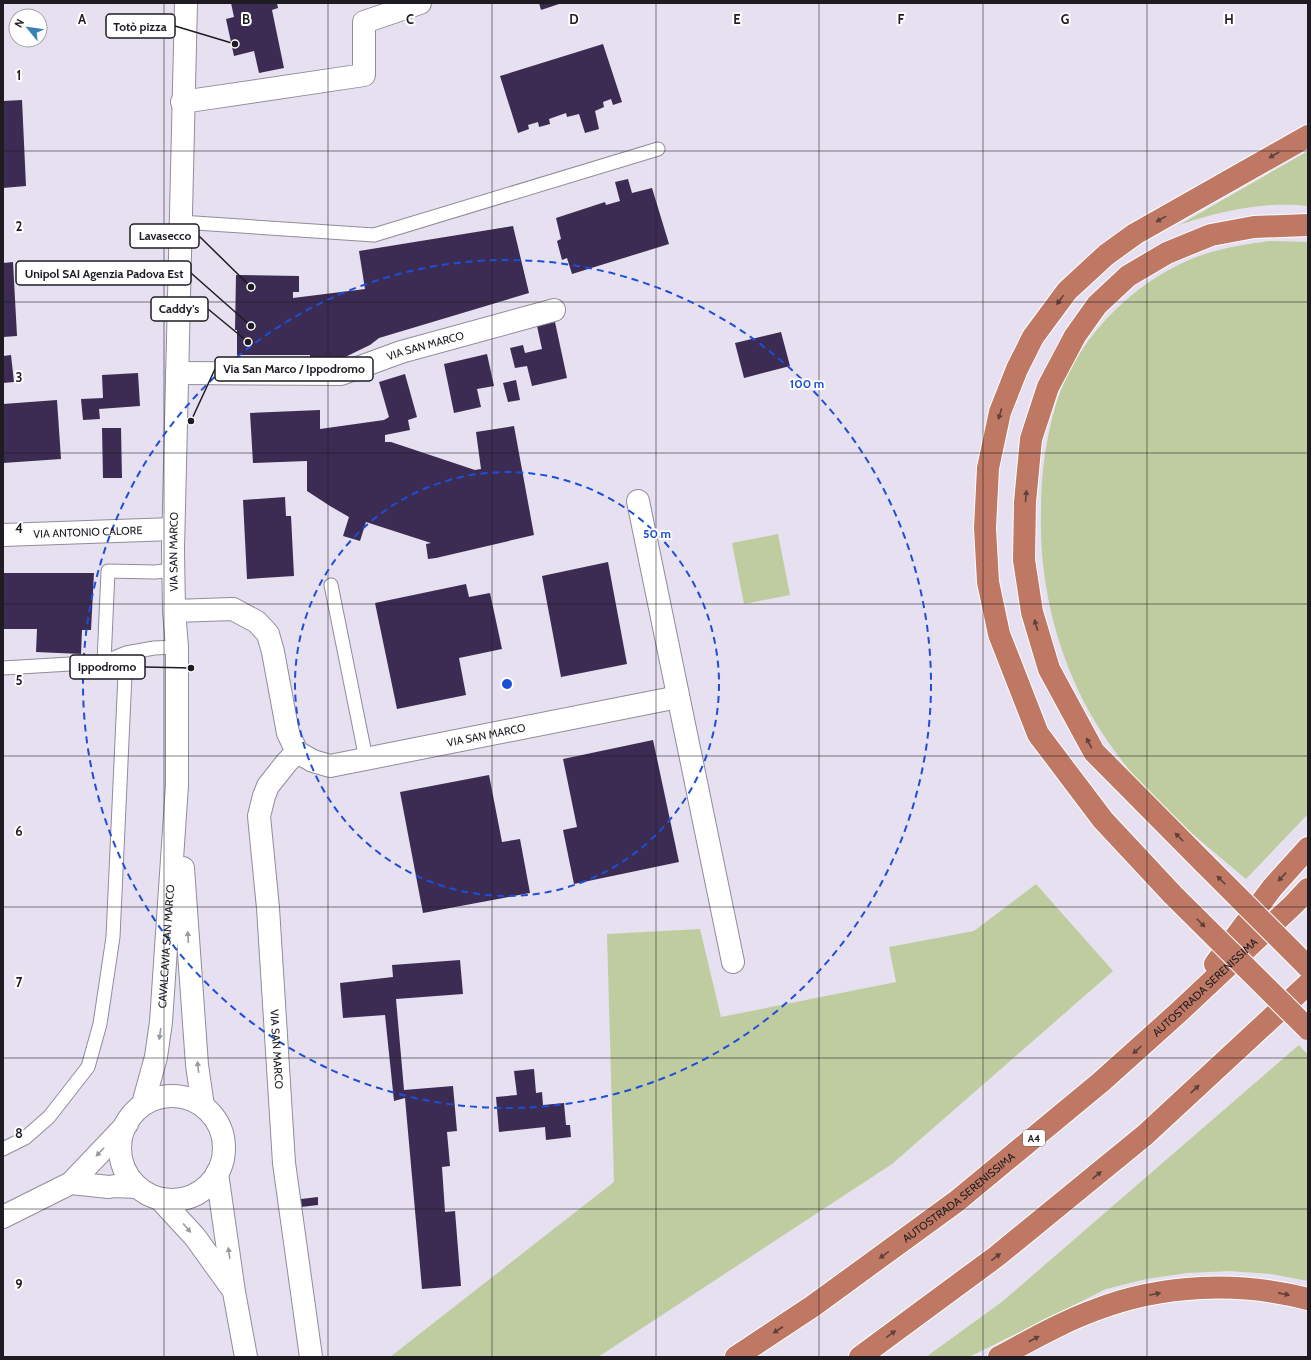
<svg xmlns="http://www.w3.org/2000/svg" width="1311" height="1360" font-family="Cabin,sans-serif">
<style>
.green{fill:#becca0}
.building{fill:#3c2c53}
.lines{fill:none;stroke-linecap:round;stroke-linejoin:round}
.lane-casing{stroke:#918c9a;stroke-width:15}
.street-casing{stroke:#918c9a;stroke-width:24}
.secondary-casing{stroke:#918c9a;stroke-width:24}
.highway-casing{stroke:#fff;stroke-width:24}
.lane{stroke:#fff;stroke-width:13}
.street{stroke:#fff;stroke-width:22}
.secondary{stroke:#fff;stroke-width:22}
.highway{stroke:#bf7864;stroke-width:22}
.highway-bridge-casing{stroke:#fff;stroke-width:24;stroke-linecap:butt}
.highway-bridge{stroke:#bf7864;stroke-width:22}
.oneway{fill:#5e413c}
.oneway2{fill:#9a999c}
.grid{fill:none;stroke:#1e1c22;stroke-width:1;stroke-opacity:0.55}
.ring{fill:none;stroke:#1d4ed8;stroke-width:2;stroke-dasharray:7 5}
.labels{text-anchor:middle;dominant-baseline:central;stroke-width:4;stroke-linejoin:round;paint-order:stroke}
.shield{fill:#fff;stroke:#626064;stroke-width:1}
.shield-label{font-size:10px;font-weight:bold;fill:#1e1c22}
.street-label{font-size:11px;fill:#1e1c22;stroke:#fff}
.grid-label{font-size:13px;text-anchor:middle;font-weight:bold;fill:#1e1c22;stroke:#fff;stroke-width:4;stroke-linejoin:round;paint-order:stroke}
.centre{fill:#1d4ed8;stroke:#fff;stroke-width:2}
.ring-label{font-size:12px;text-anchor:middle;font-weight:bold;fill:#1d4ed8;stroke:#fff;stroke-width:4;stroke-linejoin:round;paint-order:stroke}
.leader{fill:none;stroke:#1e1c22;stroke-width:1.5}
.callout-dot{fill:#1e1c22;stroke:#fff;stroke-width:1.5}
.callout{fill:#fff;stroke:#1e1c22;stroke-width:1.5}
.callout-label{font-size:12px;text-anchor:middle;font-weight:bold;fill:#1e1c22}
</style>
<rect width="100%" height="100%" fill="#e6e0f0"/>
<path class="green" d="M1308,151V206C1263,201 1221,211 1179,225Z
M1269,241L1308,242V814L1246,879C1211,849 1172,819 1141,784C1122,762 1104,738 1090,713C1056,652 1039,581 1041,512C1041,477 1045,442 1055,408C1076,337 1137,276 1208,253C1228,247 1248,244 1269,241Z
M778,534L790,595L744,604L732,543Z
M1036,884L1113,971L892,1164L598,1357H390L614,1182L607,934L700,929L721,1017L896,982L889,947L974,931Z
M1299,1045L1308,1055V1281L1271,1274L1229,1271L1187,1273L1146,1279L1106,1289L969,1357H926L1003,1301Z"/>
<path class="building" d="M231,3H277L278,8L272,10L284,68L259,73L254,51L234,56L226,19L234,17Z
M539,3H562L541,10Z
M603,44L622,102L613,105L611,99L603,102L604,107L595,111L599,129L585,133L579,114L567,117L566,113L549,119L550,124L539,127L538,122L528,125L529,129L518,133L500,76Z
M22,100L26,186L3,188V101Z
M628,179L632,193L652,188L669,244L572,274L567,258L562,260L557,241L561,239L556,218L605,202L606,205L620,201L615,182Z
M513,226L529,293L379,338L370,345L341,359L330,361H310V355H237V330H235L236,275L299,276V292H293V298L365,289L359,251Z
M13,262L17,336L3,337V263Z
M555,322L567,378L532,386L527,366L515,368L510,348L523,345L525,353L542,349L537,326Z
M781,332L790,366L744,378L735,343Z
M487,354L494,386L477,389L481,407L454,413L444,364Z
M11,355L14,382L3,383V356Z
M138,373L140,406L99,409L100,419L83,420L81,399L103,398L102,375Z
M405,374L417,417L408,420L410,430L385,435V442H391L475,470L481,469L476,432L514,426L534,535L436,558L428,559L426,544L431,543L366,522L360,541L343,536L349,517L330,506L307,491V461L253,463L250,413L320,410V429L384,420L389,417L379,382Z
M516,380L520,400L508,402L503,383Z
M57,400L61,459L3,463V404Z
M102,428H121L122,478H103Z
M285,497L286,516H291L294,576L247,579L243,500Z
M608,562L627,664L561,677L542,576Z
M3,573H94L91,630H82L81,654L36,652L37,629H3Z
M466,584L469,597L490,593L502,649L459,658L466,695L397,709L375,603Z
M653,740L679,862L574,884L563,830L577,827L563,759Z
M489,775L502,842L520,839L530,893L423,913L400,792Z
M460,960L463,994L396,999L404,1090L453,1086L457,1131L447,1132L450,1166L442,1167L445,1212L455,1211L461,1286L422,1289L405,1098L394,1101L385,1015L343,1018L340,983L393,977L392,965Z
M534,1069L536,1093L542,1092L543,1105L564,1103L566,1125H570L571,1137L546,1140L545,1127L499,1132L496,1097L517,1095L514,1071Z
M318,1197V1205L301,1207V1199Z"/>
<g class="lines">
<g class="lane-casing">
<path id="lane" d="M180,222L374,235L658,149
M331,585L366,759
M104,662L108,571L155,572L173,570
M3,668L104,662L126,653L154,648L177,647
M3,1149L25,1138L49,1117L88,1067L100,1024L113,937L126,653"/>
</g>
<g class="street-casing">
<g id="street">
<path d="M182,102L364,75V22L420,3"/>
<path id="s1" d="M177,373L341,374L401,352L554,310"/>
<path d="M638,501L733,962"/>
<path id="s2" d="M3,535L173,529"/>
<path id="s3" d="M174,611L233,609L257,622L268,634L273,652L288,733L297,752L313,761L330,766L678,697"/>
<path id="s4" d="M297,752L287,762L268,786L264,796L259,816L268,908L284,1163L311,1357"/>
<path d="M71,1183L109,1187L115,1186L137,1187"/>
<path d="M3,1217L71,1183L127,1124"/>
</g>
</g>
<g class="secondary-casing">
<g id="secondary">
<path d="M183,868L197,1065L203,1106"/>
<circle cx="172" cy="1148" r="52"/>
<path id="s5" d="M143,1104L156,1057L161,1022L177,785V647L174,611L173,549L186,3"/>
<path d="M217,1173L234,1292L246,1357"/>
<path d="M160,1199L195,1237L231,1287"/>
</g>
</g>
<g class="highway-casing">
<g id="highway">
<path d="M1206,865L1094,752L1049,669L1032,612L1024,560L1025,502L1031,439L1048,387L1075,336L1097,305L1128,276L1167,253L1211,235L1254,227L1308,225"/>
<path d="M1173,895L1103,820L1038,734L999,634L988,582L985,528L988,468L1000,412L1017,369L1033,337L1067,291L1106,255L1135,234L1308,136"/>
<path d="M1215,964L1272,888L1308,848"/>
<path id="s6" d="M736,1357L813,1306L957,1201L1101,1082L1180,1011L1293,905L1308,889"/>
<path d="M860,1357L997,1256L1145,1135L1308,984"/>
<path d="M999,1357C1031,1340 1062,1322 1095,1310C1162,1284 1239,1281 1308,1299"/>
</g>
</g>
<use href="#lane" class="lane"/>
<use href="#street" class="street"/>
<use href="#secondary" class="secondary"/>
<use href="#highway" class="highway"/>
<g class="highway-bridge-casing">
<path id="highway-bridge" d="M1206,865L1308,967
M1173,895L1308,1029"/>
</g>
<use href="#highway-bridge" class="highway-bridge"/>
</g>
<defs><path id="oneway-solid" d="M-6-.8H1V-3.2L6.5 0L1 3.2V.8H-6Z"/></defs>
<g class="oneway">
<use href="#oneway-solid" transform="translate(1274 155) rotate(150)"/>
<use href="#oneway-solid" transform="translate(1161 219) rotate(151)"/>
<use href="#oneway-solid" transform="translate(1060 300) rotate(126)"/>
<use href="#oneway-solid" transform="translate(1000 414) rotate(106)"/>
<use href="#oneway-solid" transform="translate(1026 496) rotate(-85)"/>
<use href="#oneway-solid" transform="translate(1036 625) rotate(-106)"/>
<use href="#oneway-solid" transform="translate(1089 743) rotate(-118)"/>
<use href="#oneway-solid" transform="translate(1179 837) rotate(-135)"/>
<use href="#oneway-solid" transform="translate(1282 877) rotate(133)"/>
<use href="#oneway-solid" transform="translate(1221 880) rotate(-135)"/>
<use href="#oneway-solid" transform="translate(1201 923) rotate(45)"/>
<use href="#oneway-solid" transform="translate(1137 1050) rotate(138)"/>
<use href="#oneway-solid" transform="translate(1195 1089) rotate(-43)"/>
<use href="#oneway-solid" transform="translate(1097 1175) rotate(-39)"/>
<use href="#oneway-solid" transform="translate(884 1255) rotate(144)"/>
<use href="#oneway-solid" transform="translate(996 1257) rotate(-38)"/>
<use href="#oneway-solid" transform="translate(1155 1294) rotate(-12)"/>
<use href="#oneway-solid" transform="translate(1284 1294) rotate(11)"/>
<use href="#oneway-solid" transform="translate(778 1330) rotate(147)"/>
<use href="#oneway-solid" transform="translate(891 1334) rotate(-36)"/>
<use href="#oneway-solid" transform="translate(1034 1339) rotate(-28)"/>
</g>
<g class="oneway2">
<use href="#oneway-solid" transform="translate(188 937) rotate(-94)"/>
<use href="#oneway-solid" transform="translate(160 1034) rotate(98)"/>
<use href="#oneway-solid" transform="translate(198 1067) rotate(-97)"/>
<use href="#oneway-solid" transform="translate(100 1152) rotate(134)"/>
<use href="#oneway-solid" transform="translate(187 1228) rotate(49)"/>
<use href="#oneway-solid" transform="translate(229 1253) rotate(-98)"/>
</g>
<path class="grid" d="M164,3V1357M328,3V1357M492,3V1357M656,3V1357M819,3V1357M983,3V1357M1147,3V1357M3,151H1308M3,302H1308M3,453H1308M3,604H1308M3,756H1308M3,907H1308M3,1058H1308M3,1209H1308"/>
<g class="ring">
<circle cx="507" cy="684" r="212"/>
<circle cx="507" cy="684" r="424"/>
</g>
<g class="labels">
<rect class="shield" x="1023" y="1130" width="22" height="16" rx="3"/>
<g class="shield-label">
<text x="1034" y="1138">A4</text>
</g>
<g class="street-label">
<text stroke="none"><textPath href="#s1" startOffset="253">VIA SAN MARCO</textPath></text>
<text stroke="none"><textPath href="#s2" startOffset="85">VIA ANTONIO CALORE</textPath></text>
<text stroke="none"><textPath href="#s5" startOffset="555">VIA SAN MARCO</textPath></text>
<text stroke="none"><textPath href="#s3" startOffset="420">VIA SAN MARCO</textPath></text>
<text stroke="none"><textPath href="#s5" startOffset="160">CAVALCAVIA SAN MARCO</textPath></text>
<text stroke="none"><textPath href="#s6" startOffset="598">AUTOSTRADA SERENISSIMA</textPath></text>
<text stroke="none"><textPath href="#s4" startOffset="310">VIA SAN MARCO</textPath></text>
<text stroke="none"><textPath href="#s6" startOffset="274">AUTOSTRADA SERENISSIMA</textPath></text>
</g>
</g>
<g class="grid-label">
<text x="82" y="24">A</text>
<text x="246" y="24">B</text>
<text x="410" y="24">C</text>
<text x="574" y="24">D</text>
<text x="737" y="24">E</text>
<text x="901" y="24">F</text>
<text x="1065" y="24">G</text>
<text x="1229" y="24">H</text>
<text x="19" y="80">1</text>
<text x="19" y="231">2</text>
<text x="19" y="382">3</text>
<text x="19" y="533">4</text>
<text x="19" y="685">5</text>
<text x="19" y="836">6</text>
<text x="19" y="987">7</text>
<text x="19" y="1138">8</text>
<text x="19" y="1289">9</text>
</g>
<circle cx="507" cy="684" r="6" class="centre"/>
<g class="ring-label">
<text x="807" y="388">100 m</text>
<text x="657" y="538">50 m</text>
</g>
<path class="leader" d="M235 44L175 26M251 287L199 236M251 326L191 273M248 342L208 309M191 421L215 369M191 668L145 667"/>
<g class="callout-dot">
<circle cx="235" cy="44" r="4"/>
<circle cx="251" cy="287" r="4"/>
<circle cx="251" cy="326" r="4"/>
<circle cx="248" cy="342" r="4"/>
<circle cx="191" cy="421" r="4"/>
<circle cx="191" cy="668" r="4"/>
</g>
<g class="callout">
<rect x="106" y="14" width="69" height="24" rx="4"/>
<rect x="130" y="224" width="69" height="24" rx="4"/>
<rect x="16" y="261" width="175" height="24" rx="4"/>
<rect x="151" y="297" width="57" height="24" rx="4"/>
<rect x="215" y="357" width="158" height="24" rx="4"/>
<rect x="70" y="655" width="75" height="24" rx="4"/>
</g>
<g class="callout-label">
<text x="140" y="31">Totò pizza</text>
<text x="165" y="240">Lavasecco</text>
<text x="104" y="278">Unipol SAI Agenzia Padova Est</text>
<text x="179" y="313">Caddy's</text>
<text x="294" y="373">Via San Marco / Ippodromo</text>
<text x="107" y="671">Ippodromo</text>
</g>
<rect width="1311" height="1360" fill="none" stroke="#1e1c22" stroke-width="8"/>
<g transform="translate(28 28) rotate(299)"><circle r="19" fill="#ffffff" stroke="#a5a4a7"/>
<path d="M0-3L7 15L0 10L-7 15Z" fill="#3981b5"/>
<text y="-6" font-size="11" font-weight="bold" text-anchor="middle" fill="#1e1c22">N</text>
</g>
</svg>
